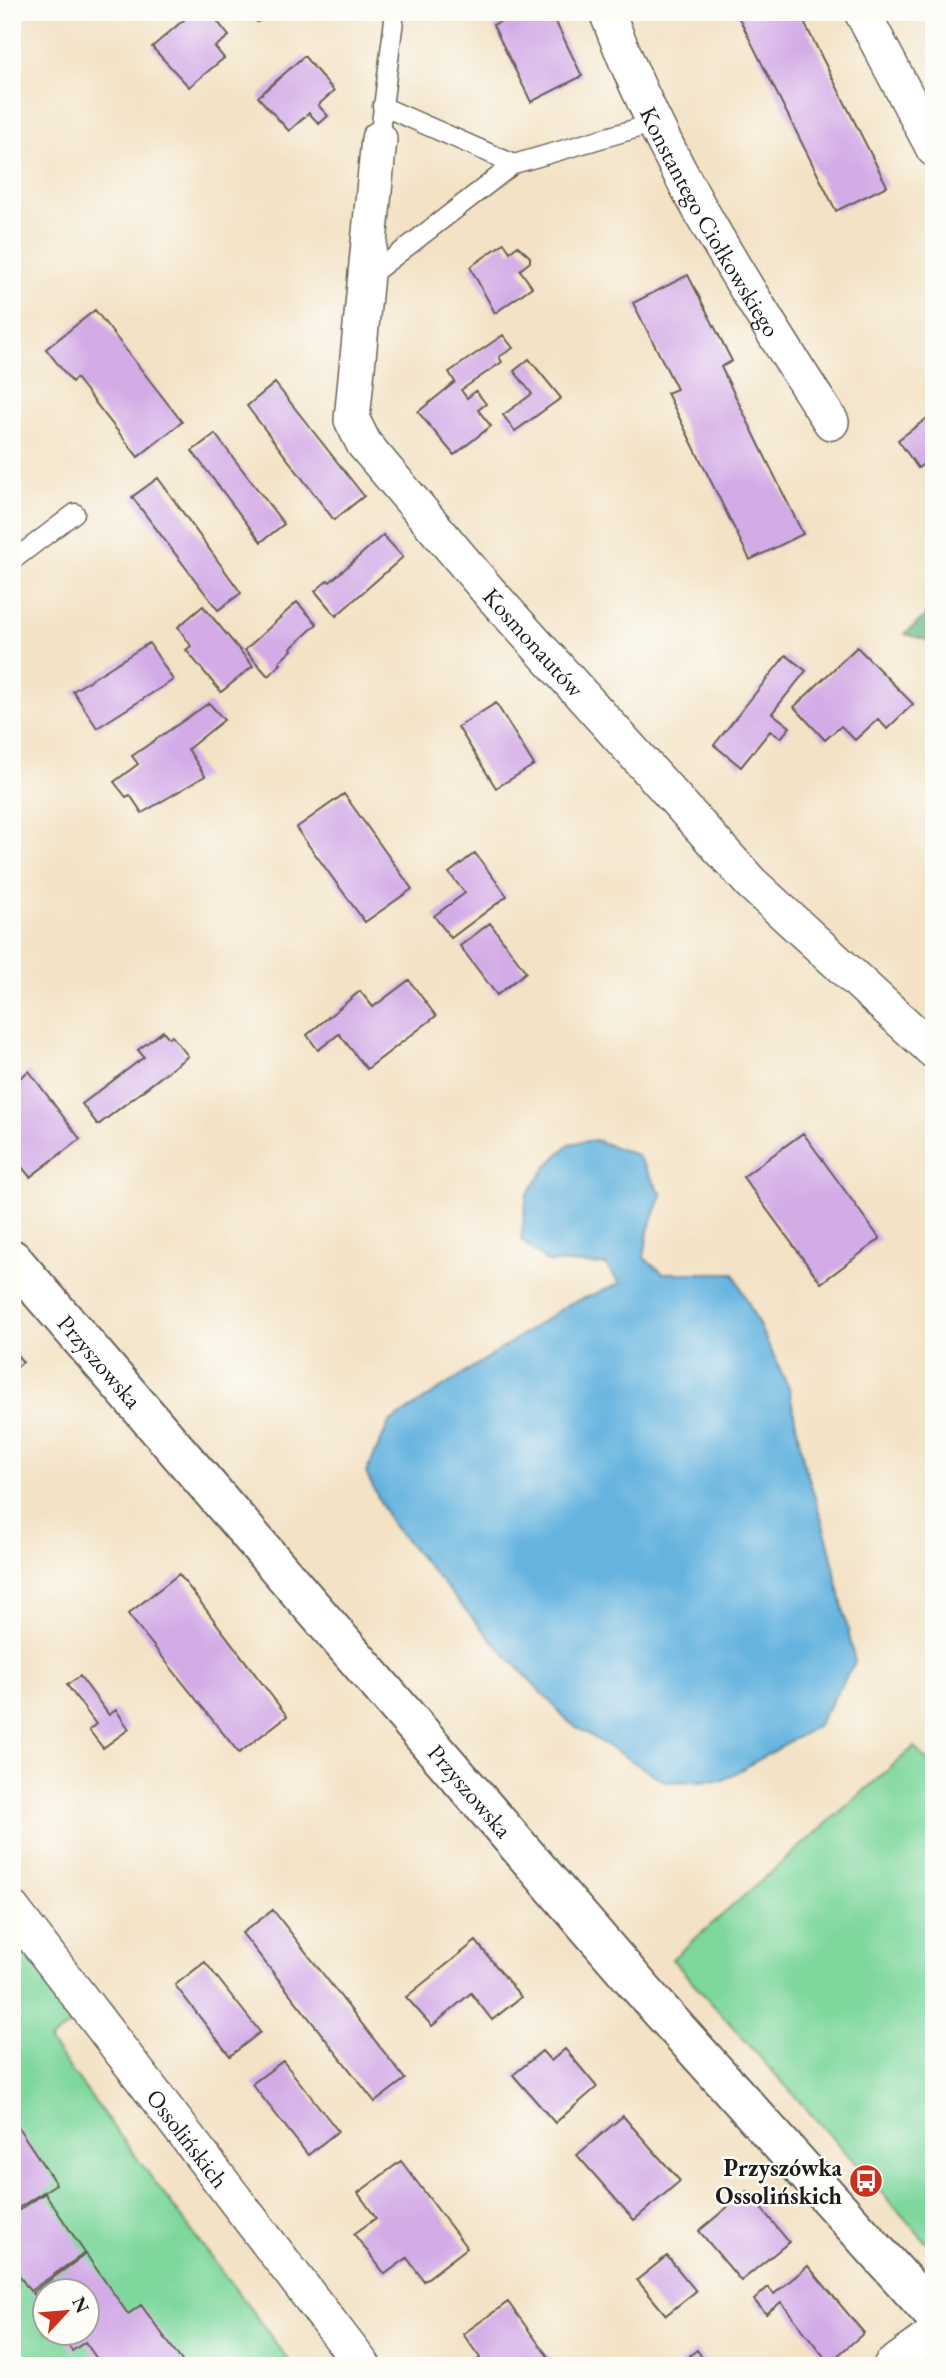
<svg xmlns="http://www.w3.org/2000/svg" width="946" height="2378" font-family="'EB Garamond',serif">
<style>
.green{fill:#7ed79d;stroke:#4d7a5c;stroke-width:2;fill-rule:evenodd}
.forest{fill:#66b884;stroke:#416a50;stroke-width:2}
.water{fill:#65b4df;stroke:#40687e;stroke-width:2}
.building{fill:#d3ace7}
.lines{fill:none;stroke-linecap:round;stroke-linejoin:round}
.service-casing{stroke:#676157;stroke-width:21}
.minor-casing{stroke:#676157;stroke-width:38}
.tertiary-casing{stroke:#676157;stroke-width:42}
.service{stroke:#fff;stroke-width:18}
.minor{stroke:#fff;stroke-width:35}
.tertiary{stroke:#fff;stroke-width:38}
.labels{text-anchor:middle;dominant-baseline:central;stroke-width:5;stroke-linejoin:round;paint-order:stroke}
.street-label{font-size:24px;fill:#1c1c1c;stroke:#fdfcf7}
.poi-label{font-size:24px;font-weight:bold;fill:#1c1c1c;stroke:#fdfcf7;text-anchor:end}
</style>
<rect width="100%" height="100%" fill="#fdfcf7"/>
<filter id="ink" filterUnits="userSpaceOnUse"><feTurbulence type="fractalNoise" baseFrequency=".0143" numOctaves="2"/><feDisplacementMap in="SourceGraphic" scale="14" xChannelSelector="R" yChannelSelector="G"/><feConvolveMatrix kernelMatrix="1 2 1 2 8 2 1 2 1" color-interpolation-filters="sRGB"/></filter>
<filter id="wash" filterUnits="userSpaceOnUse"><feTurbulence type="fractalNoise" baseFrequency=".00686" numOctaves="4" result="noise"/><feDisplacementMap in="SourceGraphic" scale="28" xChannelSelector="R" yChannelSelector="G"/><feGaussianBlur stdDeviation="1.57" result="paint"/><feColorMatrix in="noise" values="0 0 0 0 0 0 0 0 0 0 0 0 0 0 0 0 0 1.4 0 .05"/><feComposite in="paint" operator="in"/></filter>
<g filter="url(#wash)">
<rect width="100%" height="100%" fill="#f3e2c5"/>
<path class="green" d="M914,1747L934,1767V2251L672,1959Z
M12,1909L88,2011L49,2041L293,2366H12ZM46,2290H88V2332H46Z"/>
<path class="forest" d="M934,608V642L905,634Z"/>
<path class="water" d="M595,1140L637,1155L662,1195L648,1231L644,1258L663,1273H734L789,1388L803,1459L828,1541L855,1662L817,1726L723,1780L666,1782L570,1723L482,1629L390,1522L366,1473L389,1423L569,1304L620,1284L606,1265L547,1262L521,1240L527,1195L549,1164L569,1144Z"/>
<g id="blocks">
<path class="building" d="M193,12H210L229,36L215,47L224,58L189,87L152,47Z
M254,12H281L257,22Z
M502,12H551L582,76L531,102L493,25L505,19Z
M736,12H799L887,186L836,211Z
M304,56L334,91L318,105L328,116L319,124L309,113L289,131L258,97Z
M504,243L510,252L518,246L530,257V262L520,270L532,287L495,313L470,267Z
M688,275L732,361L721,367L803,534L750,560L667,393L677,389L633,303Z
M95,310L182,422L138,457L76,378L72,382L46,349Z
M503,335L513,348L499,357L502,362L461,390L467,398L476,391L486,404L478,410L491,426L454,455L418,412L455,382L449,372Z
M529,359L561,398L515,431L503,415L532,394L514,371Z
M275,383L364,496L334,520L247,406Z
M12,413L20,422L12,428Z
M934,413V456L918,468L898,440Z
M215,434L284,524L261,542L192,451Z
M158,478L241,593L218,610L132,497Z
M383,535L403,557L336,616L315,591L328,580L330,582Z
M297,602L317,624L291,648L292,650L279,662L281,664L268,676L245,650Z
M203,606L253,666L221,692L186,650L191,646L178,627Z
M149,643L173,680L97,728L73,691Z
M857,647L913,704L887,729L878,719L855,740L841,726L825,740L794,707Z
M786,655L806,671L772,713L790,727L781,738L770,731L741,767L714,745Z
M209,703L224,720L188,749L205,776L142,813L130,795L126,797L114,782L138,764L132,756Z
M496,703L534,765L496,788L458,727Z
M344,794L412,889L365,922L296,828Z
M475,853L507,896L451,938L434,916L465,893L449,873Z
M490,923L526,972L497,995L460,946Z
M409,980L436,1016L367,1069L339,1034L318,1050L307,1035L360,991L373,1007Z
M163,1031L169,1038L172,1036L188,1056L98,1125L82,1104L144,1057L138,1050Z
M29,1071L80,1139L30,1177L12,1155V1084Z
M803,1133L880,1239L821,1283L743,1177Z
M12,1349L23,1362L12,1371Z
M179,1574L287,1716L239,1753L128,1614Z
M80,1676L109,1715L116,1710L129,1729L103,1748L89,1730L96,1724L67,1685Z
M273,1910L405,2079L375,2102L242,1933Z
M476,1941L521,1997L492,2020L471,1993L432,2026L406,1997Z
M205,1962L260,2032L230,2056L175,1985Z
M565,2049L597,2087L555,2123L513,2075L542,2051L551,2061Z
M283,2061L338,2131L308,2155L252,2084Z
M623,2116L680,2181L634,2220L577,2155Z
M16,2124L56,2184L12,2212V2127Z
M401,2161L467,2248L424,2281L407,2258L385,2274L354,2234L376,2218L358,2193Z
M747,2191L789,2242L741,2281L699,2231Z
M45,2193L85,2253L30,2291L12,2265V2215Z
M86,2254L128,2314L141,2305L184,2364L102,2366L85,2342L72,2351L60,2332H88V2290H46V2312L32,2293Z
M667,2256L696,2291L666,2315L637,2280Z
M808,2266L864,2333L829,2363L781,2302L766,2314L754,2300L768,2287L774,2294Z
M508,2302L541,2347L555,2366H470L480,2358L463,2334Z
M697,2350L708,2366H676Z"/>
</g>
</g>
<g filter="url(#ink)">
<use href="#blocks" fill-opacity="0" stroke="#676157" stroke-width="2"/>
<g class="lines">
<g class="service-casing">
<path id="service" d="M382,106L514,164
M379,139L395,12
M367,278L514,164L655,123
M12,561L75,513"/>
</g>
<g class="minor-casing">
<g id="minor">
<path id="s1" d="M607,12C661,158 747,292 831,422"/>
<path d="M862,12L934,149"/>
<path id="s2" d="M379,139L352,420L364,444L490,593L751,883L934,1051"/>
<path id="s3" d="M12,1909L363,2366"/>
<path d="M891,2366L934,2335"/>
</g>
</g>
<g class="tertiary-casing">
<g id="tertiary">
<path id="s4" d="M12,1259L651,2000L934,2315"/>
</g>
</g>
<use href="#service" class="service"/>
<use href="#minor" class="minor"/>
<use href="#tertiary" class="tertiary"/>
</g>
</g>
<defs>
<g id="bus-disc" transform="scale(1.75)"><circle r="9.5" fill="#c8321e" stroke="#fdfcf7"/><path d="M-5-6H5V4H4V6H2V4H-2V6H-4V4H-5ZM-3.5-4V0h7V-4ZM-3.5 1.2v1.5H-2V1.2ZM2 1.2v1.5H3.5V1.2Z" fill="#fff"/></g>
</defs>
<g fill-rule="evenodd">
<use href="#bus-disc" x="866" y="2181"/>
</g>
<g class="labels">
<g class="street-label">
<text stroke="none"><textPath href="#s1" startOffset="234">Konstantego Ciołkowskiego</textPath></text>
<text stroke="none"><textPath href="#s2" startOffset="570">Kosmonautów</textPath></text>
<text stroke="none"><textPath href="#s4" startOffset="135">Przyszowska</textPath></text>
<text stroke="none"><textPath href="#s4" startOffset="702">Przyszowska</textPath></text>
<text stroke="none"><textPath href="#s3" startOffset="289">Ossolińskich</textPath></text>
</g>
<g class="poi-label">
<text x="842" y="2167">Przyszówka<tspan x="842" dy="28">Ossolińskich</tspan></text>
</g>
</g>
<rect width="946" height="2378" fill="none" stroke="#fdfcf7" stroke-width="42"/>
<g transform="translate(66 2312) rotate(64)"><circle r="33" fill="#fdfcf7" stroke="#a3a29f" stroke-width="2"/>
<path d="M0-5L12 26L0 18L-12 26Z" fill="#c8321e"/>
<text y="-10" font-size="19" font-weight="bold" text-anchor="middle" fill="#1c1c1c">N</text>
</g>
</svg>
